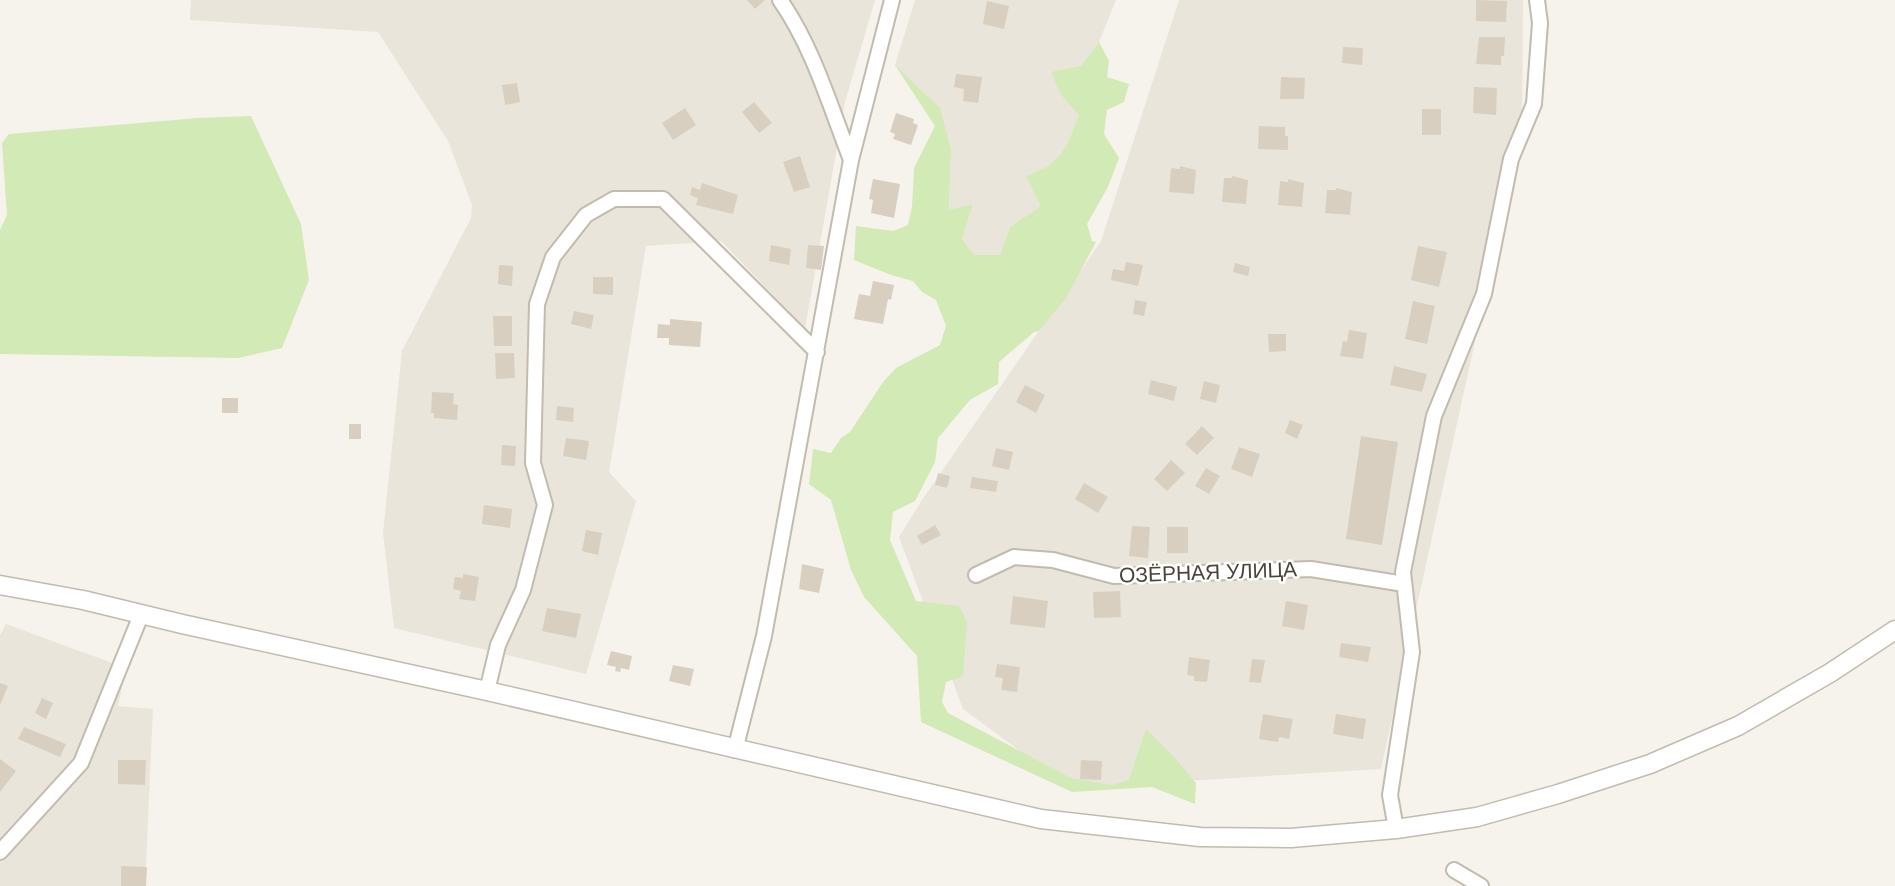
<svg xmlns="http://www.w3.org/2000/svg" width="1895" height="886" font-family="Helvetica,sans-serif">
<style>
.residential{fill:#eae5da}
.green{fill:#d2eab5}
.building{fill:#d8cfc1}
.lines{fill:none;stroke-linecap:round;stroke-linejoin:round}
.minor-casing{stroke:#c2bbae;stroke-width:18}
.tertiary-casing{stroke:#c2bbae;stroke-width:21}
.minor{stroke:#fff;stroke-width:14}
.tertiary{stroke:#fff;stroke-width:18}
.labels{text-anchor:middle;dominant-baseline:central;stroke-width:5;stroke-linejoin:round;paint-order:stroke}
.street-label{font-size:21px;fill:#4b4439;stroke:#fff}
</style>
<rect width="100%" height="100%" fill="#f6f3ec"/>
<path class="residential" d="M191,0H875L845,102L805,329L721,241L646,246L609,472L636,501L586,674L394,628L383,533L402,351L471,218L472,205L448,141L378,32L190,20Z
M915,0H1116L1099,42L1061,95L1080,114L1066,151L1044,170L1042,206L1010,227L1000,255H973L962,239L973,204L949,211L951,150L895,65Z
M1179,0H1523L1522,128L1381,769L1070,788L963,709L899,537L924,497L1101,241Z
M6,624L126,668L118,706L153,709L145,886H0V635Z"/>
<path class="green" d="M1099,42L1109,61L1107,77L1129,84L1124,102L1107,110L1104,134L1119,158L1108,187L1087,224L1092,241L1096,242L1066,298L1039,331L1034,332L999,362L998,384L970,400L938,438L935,462L915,501L893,512L890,540L916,601L959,606L967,622L963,676L946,682L942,702L948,713L1071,778L1111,785L1129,780L1146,729L1173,756L1196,783L1195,804L1152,787L1072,792L921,722L917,656L864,597L851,570L831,500L809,484L813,449L831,453L841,438L850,432L883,382L896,368L940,345L946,326L936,300L922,292L913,281L891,275L854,260L856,226L893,231L908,225L912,207L914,168L935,126L895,65L940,108L951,150L949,210L973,204L962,239L974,255H1000L1010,227L1041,206L1026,176C1061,165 1067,147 1079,115L1061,95L1051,72L1081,66Z
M251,116L301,224L309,280L282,348L238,358L0,354V230L7,215L2,143L9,134L198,118Z"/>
<path class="building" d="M747,0H765L755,9Z
M1476,0L1507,1L1506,22L1476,21Z
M987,1L1009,6L1004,29L983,24Z
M1479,37H1505L1504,56H1501V65L1476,64Z
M1343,47L1363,48L1362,65L1342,63Z
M956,74L982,77L978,103L963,101L964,89L954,87Z
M1281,77L1305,78L1304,99H1280Z
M517,83L520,102L505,105L502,85Z
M1474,87L1497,88L1496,115L1473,113Z
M754,102L772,123L759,133L742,112Z
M685,108L696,125L673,140L662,123Z
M1422,109H1441V135H1422Z
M896,113L914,119L913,123L918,125L911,145L893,139L895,134L890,132Z
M1259,126L1285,127V136H1288V150L1258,149Z
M800,156L810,187L794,192L783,162Z
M1180,166L1196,170L1194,194L1169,192L1171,168L1180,169Z
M1232,176L1248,180L1246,204L1222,202L1224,178H1232Z
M873,179L900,184L894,218L871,213L873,200L869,199Z
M1288,179L1304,183L1302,207L1278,205L1280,181L1288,182Z
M702,183L738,195L733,214L696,205L698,198L690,195L692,187L700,190Z
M1336,188L1352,192L1350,215L1325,213L1327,190H1336Z
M771,245L791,249L789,265L769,261Z
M808,245L824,246L821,270L806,268Z
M1418,246L1447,252L1439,287L1411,280Z
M1126,262L1143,265L1138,286L1111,280L1113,269L1124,271Z
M1235,263L1250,267L1248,276L1233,272Z
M499,265L513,266L512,286L498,284Z
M593,277H613V295L593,294Z
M873,281L894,285L891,300L888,299L883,324L854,319L859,294L870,296Z
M1135,300L1147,302L1144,316L1133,314Z
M1413,301L1435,306L1427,344L1405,339Z
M574,311L594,315L591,329L571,324Z
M493,316H512V346H494Z
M670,319L702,322L700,347L669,345V338H657L658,324L670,325Z
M1349,330L1367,333L1363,359L1340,356L1343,341L1347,342Z
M1268,334H1286V351L1269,352Z
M495,353H514L515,378L496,379Z
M1394,366L1427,374L1422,392L1390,385Z
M1151,380L1177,387L1174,401L1148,394Z
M1204,381L1220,385L1216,403L1200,399Z
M1025,385L1045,395L1036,413L1016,402Z
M432,392L454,393L453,404L458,405L457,420L434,418V413H431Z
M222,398H238V413H222Z
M557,406L574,408L573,422L556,420Z
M1290,420L1303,425L1297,439L1285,433Z
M349,424H361V439H349Z
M1202,426L1214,438L1197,455L1185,444Z
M1361,436L1398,442L1382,545L1346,539Z
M566,438L589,441L586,460L563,456Z
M502,445L516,446L515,466L501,465Z
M1239,447L1260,454L1252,477L1231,469Z
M996,448L1013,452L1009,470L992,466Z
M1171,460L1185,473L1167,491L1154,479Z
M1206,468L1220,476L1209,494L1195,486Z
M938,473L950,476L947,488L935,485Z
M972,477L998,481L996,492L970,488Z
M1084,483L1108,497L1098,513L1075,499Z
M484,505L512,509L510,528L482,524Z
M935,525L941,535L922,545L917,536Z
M1132,526L1150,527L1148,558L1129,556Z
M1167,527H1188V553H1167Z
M586,530L602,533L598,555L582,551Z
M802,564L824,569L819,593L799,589Z
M463,574L479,577L475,601L459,599L461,591L453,589L455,577L463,578Z
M1120,591L1121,617L1094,618L1093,592Z
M1013,596L1048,601L1045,628L1010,624Z
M1286,601L1308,605L1304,630L1282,626Z
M547,608L581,614L576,638L542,631Z
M1341,643L1371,647L1368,662L1339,657Z
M611,651L632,656L629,670L621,668L620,672L615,671L616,667L607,665Z
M1189,657L1210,660L1207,682L1194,681V676L1187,675Z
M1252,659L1265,660L1261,683L1249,682Z
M997,664L1020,667L1017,692L1001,690L1003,678L995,677Z
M673,665L694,669L690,686L669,681Z
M0,683L8,686L0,705Z
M42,698L53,703L46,719L35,713Z
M1263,714L1293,719L1289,739L1279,737L1278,742L1259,739Z
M1336,714L1366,719L1363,739L1333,734Z
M24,727L66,744L60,757L18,739Z
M0,759L16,771L0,792Z
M118,760H146L145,785L118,784Z
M1081,760L1102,761L1101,780L1080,779Z
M121,866L147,867L146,886H121Z"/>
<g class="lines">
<g class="minor-casing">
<path id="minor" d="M780,0C813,47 830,106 851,160
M976,575L1014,557L1053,560L1114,576L1311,569L1404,584
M487,691L498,645L523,590L545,505L533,463L537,304L553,257L586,215L614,199H663L817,352
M735,750L764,636L851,160L892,0
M1396,829L1390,795L1412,652L1403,572L1434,416L1484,294L1511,159L1534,104L1540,23L1537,0
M0,852L81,763L141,615
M1454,870L1481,886"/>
</g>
<g class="tertiary-casing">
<path id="tertiary" d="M0,585L83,600L182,624L487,691L1041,819L1200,837L1291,838L1396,829L1477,817L1558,794L1650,764L1738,726L1830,673L1895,630"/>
</g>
<use href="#minor" class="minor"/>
<use href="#tertiary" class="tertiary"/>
</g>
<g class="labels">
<g class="street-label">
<text transform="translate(1208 572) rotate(-2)">ОЗЁРНАЯ УЛИЦА</text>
</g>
</g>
</svg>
